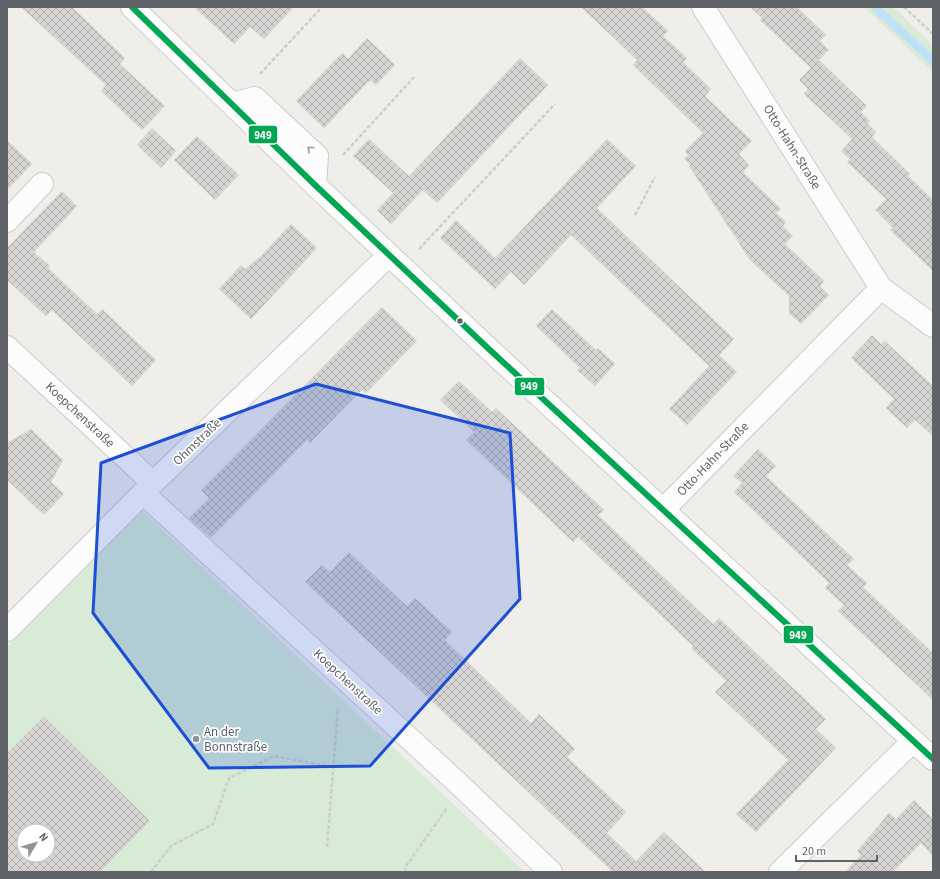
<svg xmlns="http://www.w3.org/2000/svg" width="940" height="879" font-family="'Source Sans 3',sans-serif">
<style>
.grass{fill:url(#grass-tufts)}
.pitch{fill:#d8ebd6;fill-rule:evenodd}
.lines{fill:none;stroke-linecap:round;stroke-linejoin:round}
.stream{stroke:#bfe0f9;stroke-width:8}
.building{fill:url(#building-cross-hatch);stroke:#deddd9;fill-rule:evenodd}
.minor-casing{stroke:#cbcccc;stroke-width:24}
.path{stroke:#cacfcc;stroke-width:2.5;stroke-dasharray:4 2;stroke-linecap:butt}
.minor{stroke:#fdfcfc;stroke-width:22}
.bus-1-casing{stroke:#fff;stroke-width:9}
.bus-1{stroke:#00a651;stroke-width:6}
.oneway{stroke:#96999c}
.marked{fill:#1d4ed8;fill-opacity:0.2;stroke:#1d4ed8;stroke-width:3;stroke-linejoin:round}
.bus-dot{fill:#5f6368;stroke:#fff;stroke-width:1.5}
.poi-dot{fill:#919496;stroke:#fff;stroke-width:1.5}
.labels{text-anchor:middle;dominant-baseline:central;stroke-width:3.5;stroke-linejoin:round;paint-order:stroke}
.street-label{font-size:13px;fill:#5f6368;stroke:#fff}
.poi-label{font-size:13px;fill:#5f6368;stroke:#fff;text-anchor:start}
.line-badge{stroke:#fff;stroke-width:1.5}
.badge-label{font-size:11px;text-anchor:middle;font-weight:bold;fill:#fff}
</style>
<defs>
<pattern id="grass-tufts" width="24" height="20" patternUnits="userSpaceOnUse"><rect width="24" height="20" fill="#d8ebd6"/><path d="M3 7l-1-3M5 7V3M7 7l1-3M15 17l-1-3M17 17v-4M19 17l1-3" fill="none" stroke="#b2c2b1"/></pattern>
<pattern id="building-cross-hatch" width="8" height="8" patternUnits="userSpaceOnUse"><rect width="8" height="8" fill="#d6d5d3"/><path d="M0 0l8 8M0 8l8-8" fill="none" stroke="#b1b0af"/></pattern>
</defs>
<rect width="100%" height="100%" fill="#efeeea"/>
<path class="grass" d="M864,7H893L933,45V72Z"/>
<path class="pitch" d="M142,510L525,872H7V647ZM24,831H48V855H24Z"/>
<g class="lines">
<path class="stream" d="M875,7L933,61"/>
</g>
<path class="building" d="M21,7H72L125,58L120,64L165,106L142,130L101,91L106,85Z
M194,7H294L264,39L250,27L234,44Z
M581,7H642L668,31L663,36L687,58L683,62L711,89L705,96L752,141L739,154L749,165L743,172L781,209L776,213L786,222L783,226L793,236L785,244L824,281L820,286L829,295L801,324L789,313V296L750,260L689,166L690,164L684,159L688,155L685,151L703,133L633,65L637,60Z
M750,7H797L826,35L820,41L829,50L819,60L867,106L861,112L870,121L867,123L876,132L872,137L910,174L908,176L933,200V271L890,230L893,228L875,210L886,199L847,162L850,159L841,151L852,139L804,94L808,89L799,80L811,68L760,20L762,18Z
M367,38L395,65L376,85L370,80L324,128L296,101L342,53L348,59Z
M520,58L548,85L437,203L423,190L391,224L377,210L393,193L353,156L369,139L409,176Z
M152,128L176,151L161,168L137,145Z
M197,136L239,175L215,200L174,160Z
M607,139L636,166L597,208L734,339L719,355L737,372L687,425L669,409L709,366L571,235L524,285L511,272L495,289L440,238L456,220L495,258Z
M7,140L32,164L7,190Z
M62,191L77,206L34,252L50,266L48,268L97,314L102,309L156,360L132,386L52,310L46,316L7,280V248Z
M291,224L317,248L251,319L219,289L241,265L245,269L260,257Z
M382,307L417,341L366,393L362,390L310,443L307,440L211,538L189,518L209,498L201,490Z
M552,309L596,350L598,348L615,364L595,386L577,370L580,368L536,326Z
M872,335L881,344L885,341L933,386V436L915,420L907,428L886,408L894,399L851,358Z
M459,381L492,412L496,408L585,492L604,510L598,515L713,624L719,618L826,719L816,729L836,748L756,832L736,814L788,760L715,692L726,681L691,648L693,646L578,537L573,542L466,440L474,432L440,400Z
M31,429L63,460L51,482L64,494L44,515L7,480V443Z
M758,449L776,466L766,476L854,559L847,565L867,583L863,587L933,653V700L838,611L844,605L825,588L829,583L734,492L742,483L733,476Z
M349,552L407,606L415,598L452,632L445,640L531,723L539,714L575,749L567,757L626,812L607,833L636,861L664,832L706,872H613L305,582L322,565L330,572Z
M44,716L150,821L100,872H7V753ZM24,831H48V855H24Z
M914,800L933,819V856L921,843L893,872H845L861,855L857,851L889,813L896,819Z"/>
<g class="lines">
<g class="minor-casing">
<path id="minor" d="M132,7L315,185L491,351L933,759
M703,7L881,288L933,326
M232,104L255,98L317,156L315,185
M7,221L42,184
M7,347L153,483
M143,493L462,787L551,872
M664,509L881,288
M7,630L153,483L389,255
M780,872L912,742"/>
</g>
<path class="path" d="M904,7L933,34
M260,74L322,7
M343,155L414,77
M635,215L655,177
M419,249L555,104
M327,847L338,708
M151,872L171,846L213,824L229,778L274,756L333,767
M405,872L406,866L447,808"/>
<use href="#minor" class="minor"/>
<g class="bus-1-casing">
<path id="bus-1" d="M132,7L315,185L491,351L933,759"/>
</g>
<use href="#bus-1" class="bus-1"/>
</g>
<defs><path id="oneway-chevron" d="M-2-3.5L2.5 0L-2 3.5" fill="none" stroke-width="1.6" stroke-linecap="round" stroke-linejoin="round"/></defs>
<use class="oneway" href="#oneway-chevron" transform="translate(310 149) rotate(-137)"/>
<path class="marked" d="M316,384L510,433L520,599L370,766L209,768L93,613L101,463Z"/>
<circle class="bus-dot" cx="460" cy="321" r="3.5"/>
<circle class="poi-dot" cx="196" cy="739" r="4"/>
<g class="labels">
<g class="street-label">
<text transform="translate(792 147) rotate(58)">Otto-Hahn-Straße</text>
<text transform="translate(80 415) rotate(43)">Koepchenstraße</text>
<text transform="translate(197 442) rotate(-44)">Ohmstraße</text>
<text transform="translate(713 459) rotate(-46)">Otto-Hahn-Straße</text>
<text transform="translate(348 682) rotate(43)">Koepchenstraße</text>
</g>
<g class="poi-label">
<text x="204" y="732">An der<tspan x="204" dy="15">Bonnstraße</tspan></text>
</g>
</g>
<g class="line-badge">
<rect x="248" y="125" width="30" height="19" rx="4" fill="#00a651"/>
<rect x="514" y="377" width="31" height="19" rx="4" fill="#00a651"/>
<rect x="783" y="625" width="31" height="19" rx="4" fill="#00a651"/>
</g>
<g class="badge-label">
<text x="263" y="139">949</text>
<text x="529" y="390">949</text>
<text x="798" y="639">949</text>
</g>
<rect width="940" height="879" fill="none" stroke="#5f6368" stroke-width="16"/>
<g transform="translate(36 843) rotate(52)"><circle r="19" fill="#ffffff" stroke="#bfc1c3"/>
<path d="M0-3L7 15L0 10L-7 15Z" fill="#919496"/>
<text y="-6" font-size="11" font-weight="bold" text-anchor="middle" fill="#5f6368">N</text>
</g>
<path d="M796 855v6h81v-6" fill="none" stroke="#5f6368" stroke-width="2"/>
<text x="802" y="855" font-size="12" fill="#5f6368" stroke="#ffffff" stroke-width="3" paint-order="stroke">20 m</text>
</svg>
